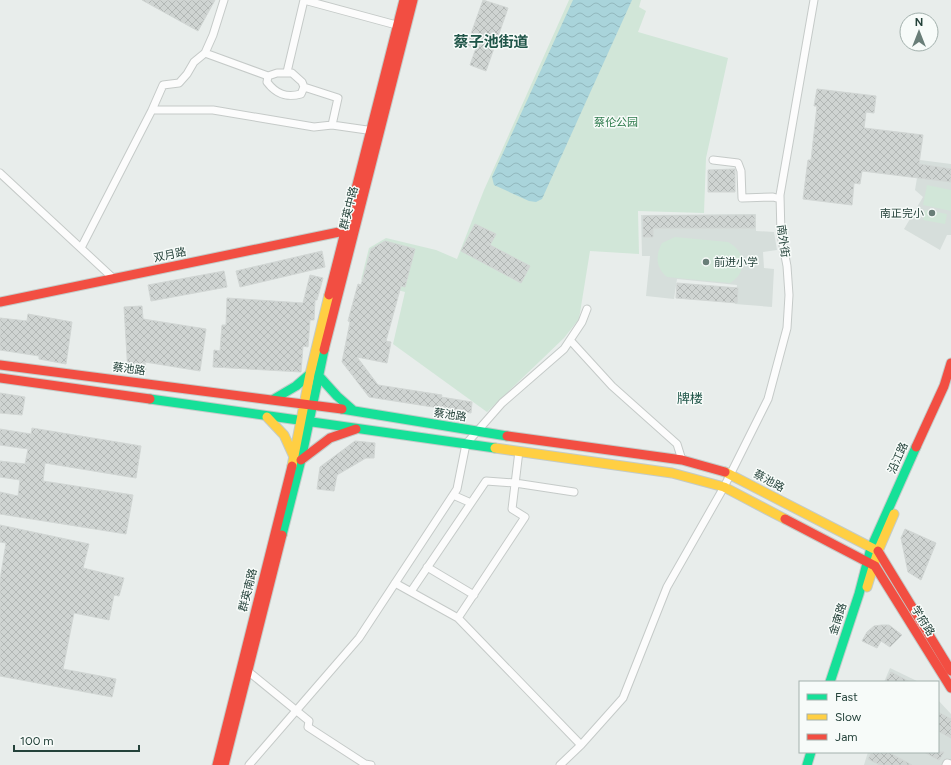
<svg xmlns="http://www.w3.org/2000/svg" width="951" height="765" font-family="Figtree,'Noto Sans SC',sans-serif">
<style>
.built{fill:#d6dedb}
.park{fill:#d1e6d8}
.water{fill:url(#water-waves)}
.building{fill:url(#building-cross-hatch);stroke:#d1d6d4}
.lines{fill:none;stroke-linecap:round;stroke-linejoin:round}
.street-casing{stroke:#c5cac8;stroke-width:9}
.fast-casing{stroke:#c3cbc8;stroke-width:11}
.slow-casing{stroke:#c3cbc8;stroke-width:11}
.jam-casing{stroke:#c3cbc8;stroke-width:11}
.street{stroke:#fcfcfc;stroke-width:7}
.fast{stroke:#16e098;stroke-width:9}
.slow{stroke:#ffcf43;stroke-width:9}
.jam{stroke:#f24e42;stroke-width:9}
.poi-dot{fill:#697e78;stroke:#f7fbf9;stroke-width:1.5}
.labels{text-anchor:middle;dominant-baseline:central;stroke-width:3;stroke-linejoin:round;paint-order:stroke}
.park-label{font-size:11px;fill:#2d7a4b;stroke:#f7fbf9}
.street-label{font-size:11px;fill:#24423a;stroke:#f7fbf9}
.poi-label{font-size:11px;fill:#24423a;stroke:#f7fbf9;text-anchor:end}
.quarter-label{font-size:13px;fill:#1f5548;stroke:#f7fbf9}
.district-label{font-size:15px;font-weight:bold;fill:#1f5548;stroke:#f7fbf9}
</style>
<defs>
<pattern id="water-waves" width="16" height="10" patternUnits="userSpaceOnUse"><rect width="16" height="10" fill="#a9d4db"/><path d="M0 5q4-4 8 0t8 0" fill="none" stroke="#91b7bd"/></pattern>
<pattern id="building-cross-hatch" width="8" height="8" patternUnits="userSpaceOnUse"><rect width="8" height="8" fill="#cfd4d2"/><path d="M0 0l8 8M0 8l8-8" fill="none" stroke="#b2b7b5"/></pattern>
</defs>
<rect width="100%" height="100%" fill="#e8edeb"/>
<path class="built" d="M920,160L951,164V235H947L940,250L904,229L923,197L915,190Z
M756,214V231L774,232L777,250L763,252L764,268L774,269L772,307L735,304L737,285L677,279L674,299L646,296L650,256H642L641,215Z
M890,668L919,682H884Z
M938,700L951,714V765H864L868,752H938Z"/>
<path class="park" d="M569,0H641L639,7L646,11L638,32L728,58L706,158L704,213L638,211L639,254L590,251L579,319L564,338L487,412L393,344L405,292L361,280L369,248L386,238L436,250L457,259L484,190Z
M927,185L951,190V211L923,205Z
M925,210L947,214L945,224L923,220Z
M675,237L728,242C746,252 748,272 730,283L667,277C656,268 655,256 662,243Z"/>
<path class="water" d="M573,0H632L542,199L536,202L529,201L494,185L492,177Z"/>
<path class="building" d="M142,0H215L198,31Z
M483,0L508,8L486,71L470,65L476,48L467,45Z
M817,89L876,96L874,113L866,112L864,128L923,135L919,164L951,169V182L862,171L860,184L854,183L852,205L803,199L808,160H811L817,106H814Z
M708,170L735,169V192H708Z
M755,215V228H653V237H643V216Z
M475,224L496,234L490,245L530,266L521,283L461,251Z
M385,241L415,249L405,287L401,286L386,341L391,342L387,363L357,357L378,385L442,395L441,397L472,402L471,413L369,397L342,362L350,322L348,321L358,284L361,285L371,249Z
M322,251L325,267L240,287L236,271Z
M224,271L227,287L151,301L148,285Z
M310,275L323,278L317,300H315L314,320H310L308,347L303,346L301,372L213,367L214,350L220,351L222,325H226L227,298L303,303Z
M677,283L738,288L737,303L676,298Z
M142,306L143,319L206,329L200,371L145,362L146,372L128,373L124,307Z
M28,314L72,322L66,364L39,359V356L0,350V318L27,321Z
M0,393L25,397L22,415L0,413Z
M32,428L141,446L136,478L45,463L43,481L133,495L126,534L0,514V492L18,496L20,480L0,477V461L25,464L28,449L0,445V429L31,434Z
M355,441L375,443L374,458H366L337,475L334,491L317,489L320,467Z
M0,525L89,544L83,568L124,578L119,596L114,595L109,620L74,613L63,669L116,679L112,697L0,676V580L6,543L0,542Z
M905,529L936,543L921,580L908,572L901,538Z
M882,625H889L902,635L890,647L881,641L877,648L862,641L867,632L874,626Z
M891,672L910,682H885Z
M938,712L951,719V738L938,731Z
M872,752H888L912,765H880L868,759Z
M924,752H944L939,760Z"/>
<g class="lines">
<g class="street-casing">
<path id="street" d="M304,0L400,26
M205,53L268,76L277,73H292L302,82L304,87L301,94C286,98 276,94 267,82L268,76
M287,72L304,0
M304,87L338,98L332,125
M152,110H213L314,127L332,125L374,131
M713,160L738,163L741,171L742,198L773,197L780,199
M0,173L114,279
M81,248L152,110L163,85L179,83L187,74L194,62L205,53L213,35L224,0
M570,340L612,386L677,444L682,460
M453,495L471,503
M427,567L474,595
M395,583L458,618L581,745
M412,590L486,481L515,483L574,492
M458,618L525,517L512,509L519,451
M249,672L309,721L308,727L365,764L371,765
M249,765L359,638L457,489L466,444L502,403L564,349L582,322L587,309
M560,765L581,745L623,698L667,587L724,487L768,399L787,328L789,295L787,266L781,235L780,195L814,0
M946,765L947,763L951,764"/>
</g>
<g class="fast-casing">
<path id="fast" d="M318,375L337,396L354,411
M150,399L495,448
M274,399L296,386L310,374
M342,409L507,436
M282,535L301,460L324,350
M830,682L859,594L871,548L916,447
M807,765L811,752"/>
</g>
<g class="slow-casing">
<path id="slow" d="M267,417L284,435L294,457
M495,448L672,473L724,487L785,519
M292,466L310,374L329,295
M725,472L878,551
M867,587L878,551L894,514"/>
</g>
<g class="jam-casing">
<path id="jam" d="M329,295L404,0
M0,302L344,231
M324,350L413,0
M0,365L342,409
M0,378L150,399
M507,436L682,460L725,472
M916,447L944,386L951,363
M301,460L330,438L356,429
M785,519L875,566
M878,551L951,671
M875,566L951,688
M217,765L292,466
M224,765L282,535"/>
</g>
<use href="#street" class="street"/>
<use href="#fast" class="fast"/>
<use href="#slow" class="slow"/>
<use href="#jam" class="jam"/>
</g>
<g class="poi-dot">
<circle cx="932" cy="213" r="4"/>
<circle cx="706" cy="262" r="4"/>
</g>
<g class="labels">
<g class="park-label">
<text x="616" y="122">蔡伦公园</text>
</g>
<g class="street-label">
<text transform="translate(349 208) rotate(-76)">群英中路</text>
<text transform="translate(783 241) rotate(82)">南外街</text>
<text transform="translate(170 255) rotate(-12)">双月路</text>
<text transform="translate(129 369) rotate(7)">蔡池路</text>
<text transform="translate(450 415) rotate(9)">蔡池路</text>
<text transform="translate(898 458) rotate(-66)">沿江路</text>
<text transform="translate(769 481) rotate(28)">蔡池路</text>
<text transform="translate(248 590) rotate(-76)">群英南路</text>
<text transform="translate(838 619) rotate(-72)">金南路</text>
<text transform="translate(923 621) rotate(58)">学府路</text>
</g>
<g class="poi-label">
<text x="924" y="213">南正完小</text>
<text x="714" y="262" text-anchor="start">前进小学</text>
</g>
<g class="quarter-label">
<text x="690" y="398">牌楼</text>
</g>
<g class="district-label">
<text x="491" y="42">蔡子池街道</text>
</g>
</g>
<rect x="799" y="681" width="140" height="72" fill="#f7fbf9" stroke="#a3b1ad"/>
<rect x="807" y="694" width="20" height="6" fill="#16e098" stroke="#a3b1ad"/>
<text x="835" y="701" font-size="12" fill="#24423a">Fast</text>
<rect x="807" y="714" width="20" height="6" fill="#ffcf43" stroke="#a3b1ad"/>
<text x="835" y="721" font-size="12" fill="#24423a">Slow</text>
<rect x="807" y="734" width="20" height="6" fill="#f24e42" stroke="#a3b1ad"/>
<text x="835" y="741" font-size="12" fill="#24423a">Jam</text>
<g transform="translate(919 32)"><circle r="19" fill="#f7fbf9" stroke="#a3b1ad"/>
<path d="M0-3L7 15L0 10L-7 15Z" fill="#697e78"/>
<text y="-6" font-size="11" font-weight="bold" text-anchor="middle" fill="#24423a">N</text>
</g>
<path d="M14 745v6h125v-6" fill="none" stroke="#24423a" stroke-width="2"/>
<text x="20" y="745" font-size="12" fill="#24423a" stroke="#f7fbf9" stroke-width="3" paint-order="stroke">100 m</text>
</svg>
